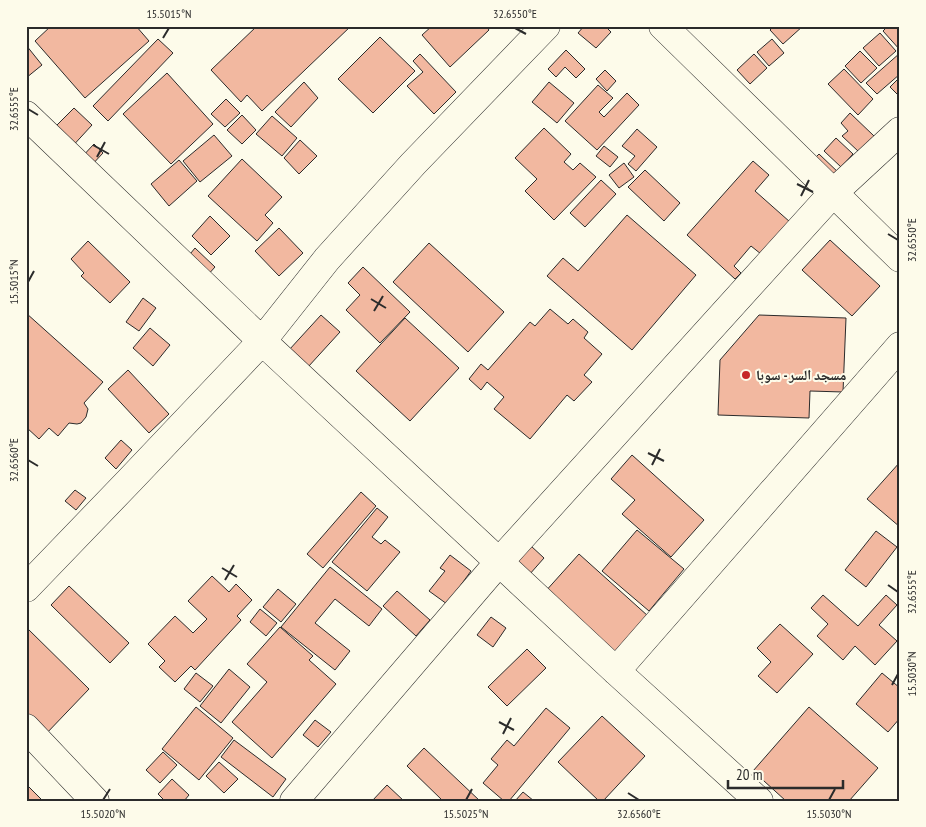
<svg xmlns="http://www.w3.org/2000/svg" width="926" height="827" font-family="'PT Sans Narrow','Noto Naskh Arabic',sans-serif">
<style>
.building{fill:#f2b8a0;stroke:#2b2b2b}
.lines{fill:none;stroke-linecap:round;stroke-linejoin:round}
.minor-casing{stroke:#2b2b2b;stroke-width:29}
.minor{stroke:#fdfbea;stroke-width:28}
.ticks{fill:none;stroke:#2b2b2b;stroke-width:2}
.poi-dot{fill:#c62828;stroke:#fdfbea;stroke-width:2}
.labels{text-anchor:middle;dominant-baseline:central;stroke-width:4;stroke-linejoin:round;paint-order:stroke}
.poi-label{font-size:14px;font-weight:bold;fill:#2b2b2b;stroke:#fdfbea;text-anchor:start}
.neatline{fill:none;stroke:#2b2b2b;stroke-width:2}
.ticks-label{font-size:12px;text-anchor:middle;fill:#2b2b2b}
</style>
<rect width="100%" height="100%" fill="#fdfbea"/>
<path class="building" d="M51,26H136L149,41L85,98L35,41Z
M257,26H351L262,111L247,95L241,102L211,70Z
M432,26H486L489,30L450,67L422,35Z
M584,26H605L611,32L596,48L578,33Z
M774,26H803L783,44L770,30Z
M888,26H900V39L899,40L900,42V50L883,31Z
M880,33L896,51L879,66L863,48Z
M380,37L415,71L373,113L338,79Z
M158,39L173,53L108,121L93,106Z
M772,39L784,53L769,66L757,52Z
M26,45L42,65L26,78Z
M566,50L585,69L576,78L565,67L556,77L548,69Z
M860,51L877,68L861,83L845,66Z
M900,53V74L877,94L866,83Z
M420,54L456,92L434,114L407,86L423,72L413,61Z
M754,54L767,68L750,84L737,70Z
M844,69L873,99L858,115L828,84Z
M605,70L616,81L607,91L596,79Z
M167,73L213,124L171,164L123,114Z
M900,77V97L890,87Z
M304,82L318,98L291,127L275,112Z
M549,82L574,103L557,123L532,102Z
M598,85L613,98L599,112L604,117L627,93L639,105L597,150L565,121Z
M226,99L240,113L225,127L211,114Z
M74,108L92,125L69,150L50,132Z
M850,113L874,136L859,152L842,136L848,131L841,123Z
M242,115L256,130L242,144L227,130Z
M272,116L297,138L282,156L256,134Z
M544,128L571,154L564,162L573,170L580,163L596,177L554,220L525,191L537,179L515,158Z
M637,129L657,147L636,171L628,164L635,156L622,146Z
M214,135L232,156L200,182L183,161Z
M836,138L853,154L841,167L824,151Z
M300,140L317,156L299,174L284,158Z
M94,144L103,153L89,168L80,159Z
M604,146L618,157L610,167L596,156Z
M819,154L840,174L829,185L808,165Z
M242,159L282,197L265,215L273,223L257,241L208,196Z
M179,160L197,181L169,206L151,184Z
M753,161L769,175L755,191L790,222L761,254L751,246L734,266L741,273L735,279L687,235Z
M624,163L634,177L619,188L609,175Z
M645,170L680,203L664,221L628,187Z
M601,180L616,194L585,227L570,213Z
M627,215L696,275L632,350L547,276L563,258L578,271Z
M210,216L230,236L211,255L192,236Z
M279,228L303,253L279,276L255,251Z
M830,240L880,286L852,316L802,270Z
M88,241L130,282L110,303L81,276L84,273L71,259Z
M429,243L504,312L468,352L393,282Z
M195,248L215,267L206,277L186,259Z
M363,267L410,312L380,343L346,310L360,295L348,283Z
M143,298L156,308L139,331L126,322Z
M550,309L568,324L573,319L588,332L584,338L602,354L584,375L592,382L574,401L567,395L530,439L494,409L504,397L487,382L481,390L469,379L481,364L488,370L530,322L535,326Z
M26,313L103,382L84,403L88,409L86,417L81,423L77,424L69,423L58,436L49,428L39,439L26,427Z
M321,315L340,332L308,367L289,350Z
M759,315L846,318L843,392L810,391L809,418L718,415L720,360Z
M405,318L459,368L410,421L356,371Z
M150,328L170,345L153,366L133,348Z
M128,370L169,414L149,433L108,389Z
M121,440L132,450L116,469L105,458Z
M632,455L704,520L671,557L622,514L635,500L611,479Z
M900,462V527L867,499Z
M75,490L86,498L76,510L65,501Z
M361,492L376,506L323,568L307,554Z
M377,508L388,517L372,537L381,544L385,540L400,552L367,591L332,562Z
M637,530L684,569L649,611L602,571Z
M876,531L897,547L866,587L845,570Z
M531,546L544,558L529,575L516,563Z
M579,554L648,616L613,655L544,593Z
M450,555L471,571L447,604L429,591L445,571L440,568Z
M330,567L382,609L369,626L335,599L315,623L350,651L335,670L281,627Z
M212,576L229,592L236,584L252,600L237,616L241,620L195,670L191,666L175,682L159,667L165,661L148,644L175,616L193,633L207,619L188,601Z
M69,586L129,643L110,663L51,605Z
M278,589L296,604L281,622L263,607Z
M397,591L430,620L416,636L383,606Z
M823,595L858,626L886,595L897,605L879,625L897,641L875,665L855,646L843,660L817,636L828,624L811,608Z
M260,609L277,623L266,636L250,622Z
M491,617L506,628L493,647L477,635Z
M780,624L813,654L777,693L758,676L771,662L757,648Z
M26,627L89,689L44,736L26,719Z
M280,627L313,656L309,660L336,684L272,758L232,722L267,682L247,664Z
M527,649L546,668L507,706L488,687Z
M229,669L250,687L221,723L200,706Z
M196,673L213,686L200,702L184,689Z
M882,673L900,688V718L888,732L856,704Z
M196,707L233,738L199,780L162,749Z
M809,707L878,768L849,801H786L753,771Z
M546,708L570,728L509,801H504L483,783L498,765L491,759L507,740L514,746Z
M602,716L645,756L603,801H599L558,762Z
M315,720L331,732L318,747L303,735Z
M234,740L286,779L273,797L221,757Z
M424,748L480,801H443L407,766Z
M163,752L177,765L160,783L146,770Z
M219,762L238,779L224,793L206,776Z
M172,779L189,795L184,801H165L158,794Z
M26,784L43,801H26Z
M387,785L404,801H372Z
M523,792L534,801H515Z"/>
<g class="lines">
<g class="minor-casing">
<path id="minor" d="M663,26L900,258
M26,115L262,341L616,671L759,801
M26,588L131,479L262,341L327,259L413,164L546,26
M616,671L900,346
M26,728L95,801
M294,801L499,562L833,193L900,131"/>
</g>
<use href="#minor" class="minor"/>
</g>
<path class="ticks" d="M515,28L526,34M163,38L169,28M28,109L38,115M93,145L109,154M97,157L105,142M797,184L813,192M801,196L809,180M888,234L898,240M28,282L34,271M371,299L386,308M374,311L383,296M648,453L664,461M28,460L38,466M652,465L660,449M222,568L237,577M225,580L234,565M888,585L898,592M892,685L898,674M499,722L514,730M503,734L511,718M628,793L639,800M103,800L110,789M466,800L472,789M829,800L835,789"/>
<circle class="poi-dot" cx="746" cy="375" r="5"/>
<g class="labels">
<g class="poi-label">
<text x="756" y="375">مسجد السر - سوبا</text>
</g>
</g>
<rect width="926" height="827" fill="none" stroke="#fdfbea" stroke-width="55"/>
<path d="M728 780v8h115v-8" fill="none" stroke="#2b2b2b" stroke-width="2.5"/>
<text x="736" y="780" font-size="15" fill="#2b2b2b" stroke="#fdfbea" stroke-width="4" paint-order="stroke">20 m</text>
<rect x="28" y="28" width="870" height="772" class="neatline"/>
<g class="ticks-label">
<text x="169" y="18">15.5015°N</text>
<text x="515" y="18">32.6550°E</text>
<text transform="translate(14 109) rotate(-90)" y="4">32.6555°E</text>
<text transform="translate(912 240) rotate(-90)" y="4">32.6550°E</text>
<text transform="translate(14 282) rotate(-90)" y="4">15.5015°N</text>
<text transform="translate(14 460) rotate(-90)" y="4">32.6560°E</text>
<text transform="translate(912 592) rotate(-90)" y="4">32.6555°E</text>
<text transform="translate(912 674) rotate(-90)" y="4">15.5030°N</text>
<text x="103" y="818">15.5020°N</text>
<text x="466" y="818">15.5025°N</text>
<text x="639" y="818">32.6560°E</text>
<text x="829" y="818">15.5030°N</text>
</g>
</svg>
